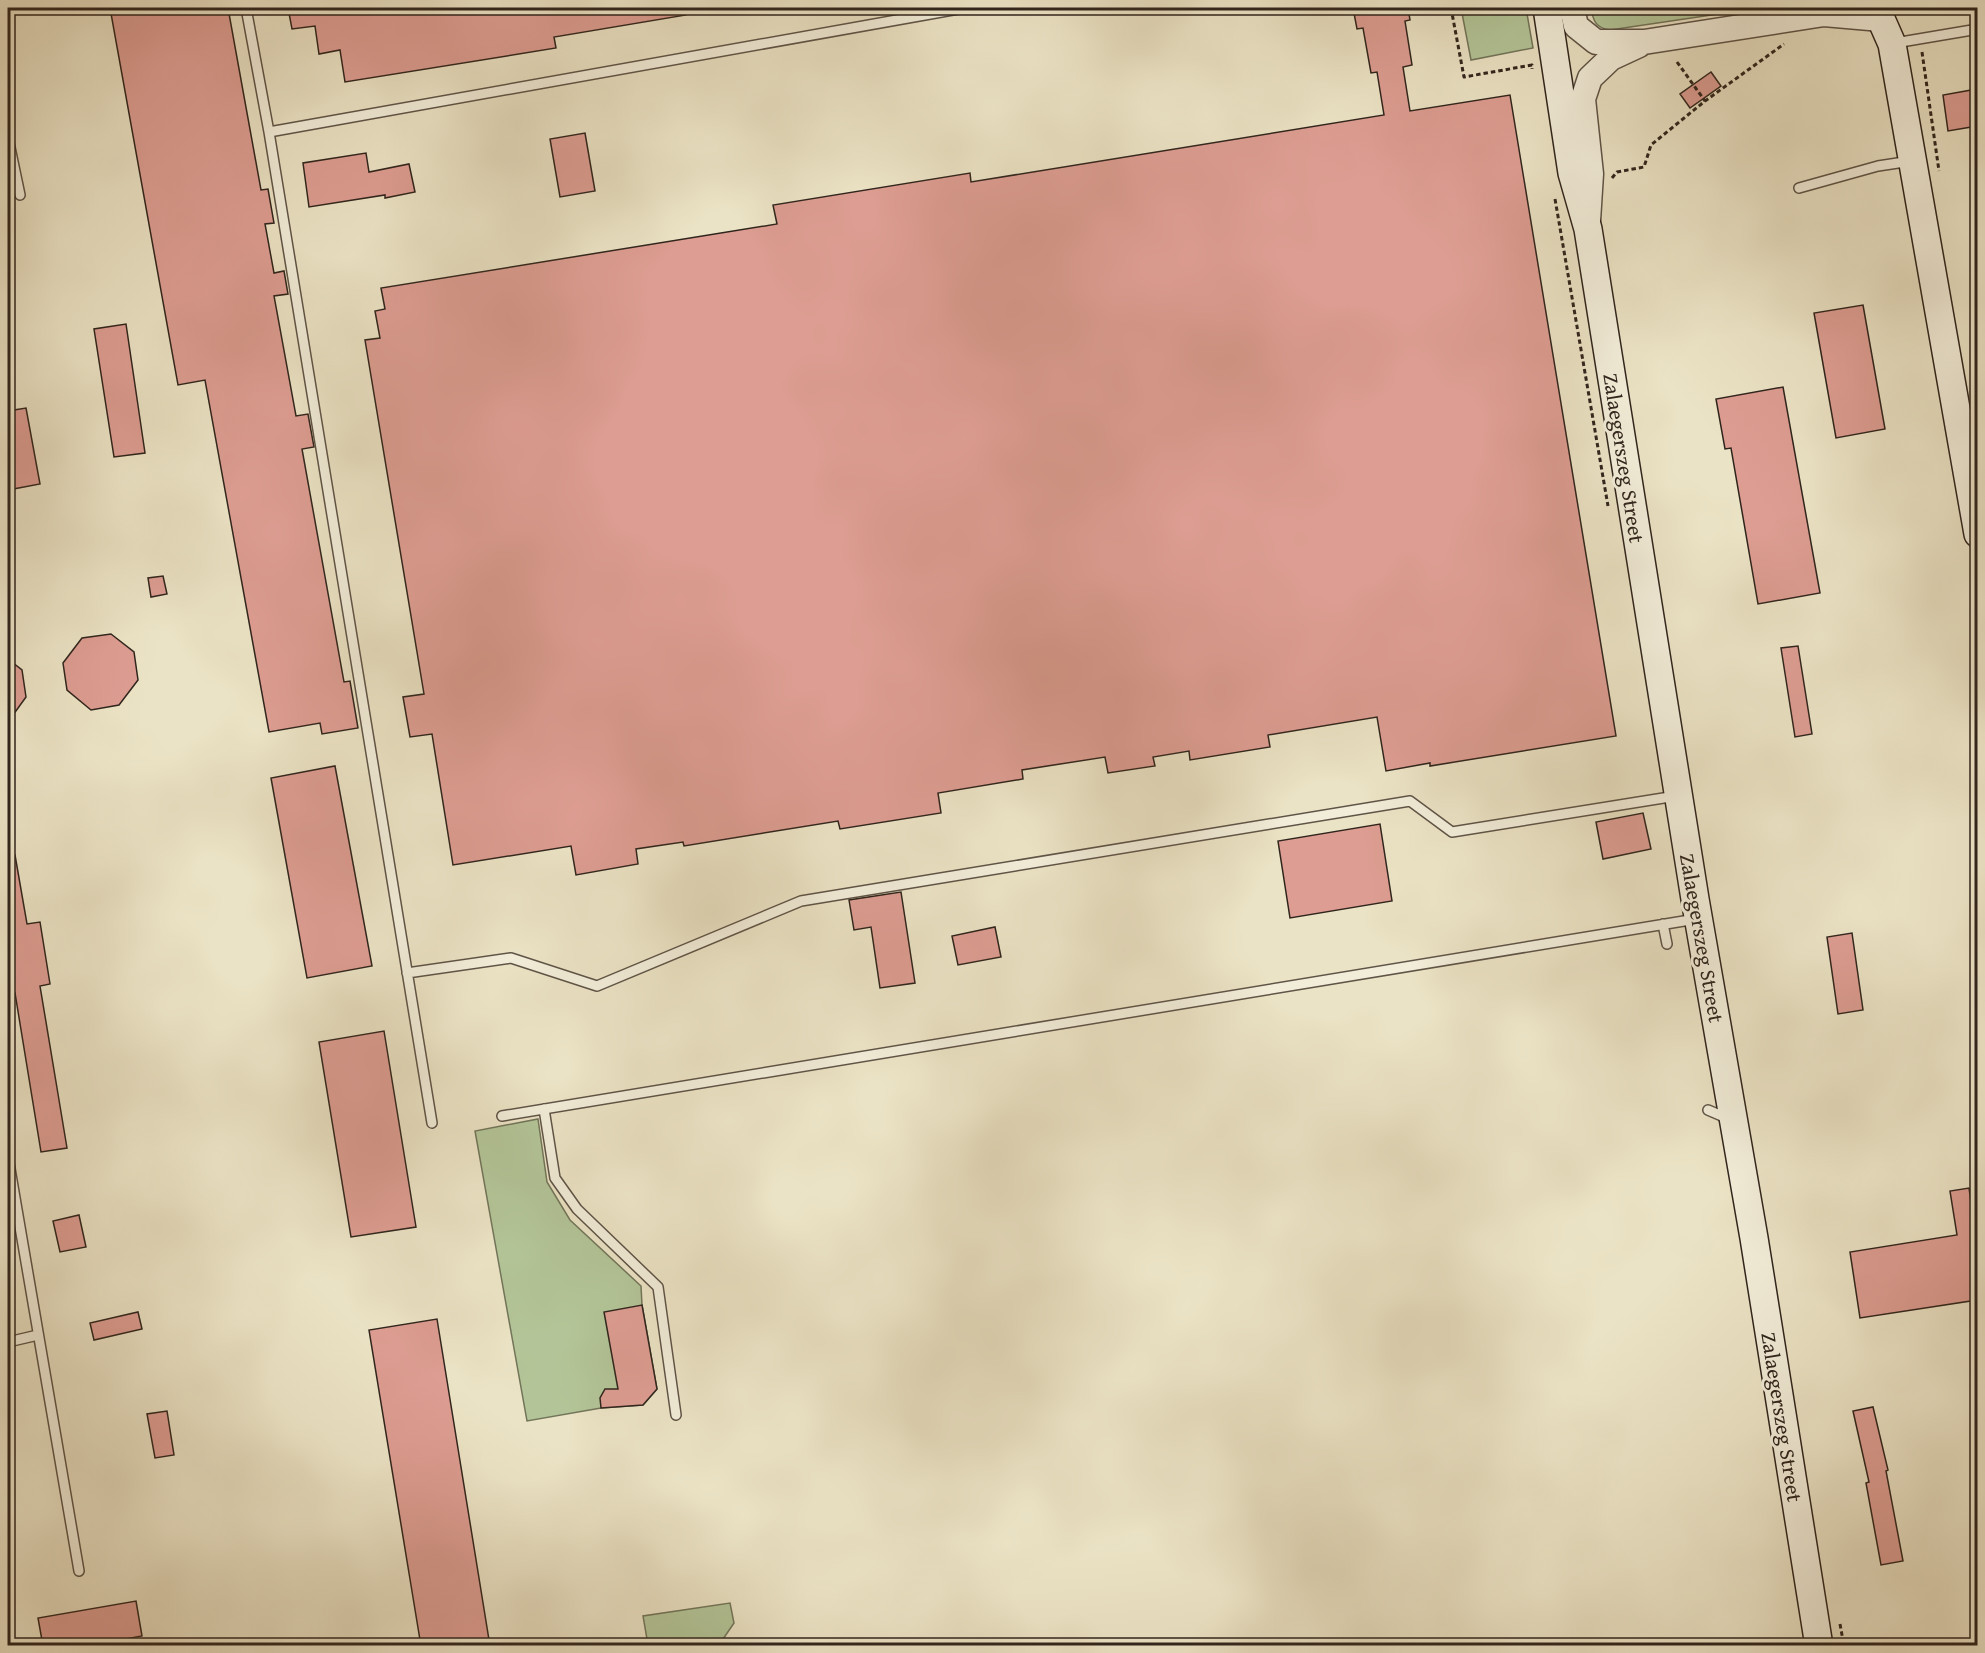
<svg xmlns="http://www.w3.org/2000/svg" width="1985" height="1653" font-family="'Gentium Book Plus',serif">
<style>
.green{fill:#b3c598;stroke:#72755a;stroke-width:1.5}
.building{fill:#dd9d92;stroke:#30251d;stroke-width:1.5}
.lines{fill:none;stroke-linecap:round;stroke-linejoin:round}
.service-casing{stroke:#5f5447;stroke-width:12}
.tertiary-casing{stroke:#5f5447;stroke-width:27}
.secondary-casing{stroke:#30251d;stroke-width:30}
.path{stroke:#30251d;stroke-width:3;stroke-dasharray:4.5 3;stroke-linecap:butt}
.service{stroke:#f2edd9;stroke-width:9}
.tertiary{stroke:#f2edd9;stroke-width:24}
.secondary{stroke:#f2edd9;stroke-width:27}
.labels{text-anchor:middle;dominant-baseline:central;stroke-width:6;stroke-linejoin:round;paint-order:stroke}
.street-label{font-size:21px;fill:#30251d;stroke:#f2edd9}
</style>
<rect width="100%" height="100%" fill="#ebe3c5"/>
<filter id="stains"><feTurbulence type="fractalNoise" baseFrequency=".00333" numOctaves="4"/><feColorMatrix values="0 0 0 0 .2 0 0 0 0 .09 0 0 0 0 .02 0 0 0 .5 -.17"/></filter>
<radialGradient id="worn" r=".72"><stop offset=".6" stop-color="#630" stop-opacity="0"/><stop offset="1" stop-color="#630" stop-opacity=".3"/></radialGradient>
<path class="green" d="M1461,8H1526L1533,48L1471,60Z
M1591,8H1759L1610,30C1596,28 1593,21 1591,8Z
M538,1119L547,1182L570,1220L641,1286L642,1305L657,1389L643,1405L601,1408L527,1421L475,1131Z
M730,1603L734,1623L719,1645H648L643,1616Z"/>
<path class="building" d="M110,8H228L261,190L268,189L274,223L265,224L274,273L284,271L288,294L274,296L296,416L308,414L314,447L302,449L344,682L350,681L358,728L322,734L320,723L269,732L205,380L178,385Z
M288,8H685L686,15L554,37L556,48L345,82L340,50L319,54L315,26L292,29Z
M1353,8H1408L1410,20L1405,21L1412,65L1403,67L1410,111L1510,95L1616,736L1430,766V763L1386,771L1377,717L1268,735L1270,747L1190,760L1189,751L1153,757L1155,766L1108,773L1105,757L1022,770L1023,779L938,793L941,813L840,829L838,821L684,846L683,842L636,849L638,864L576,875L571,846L453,865L432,734L410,737L403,697L424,694L365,340L380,338L375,311L385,309L381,288L777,224L773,205L970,173L971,182L1384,115L1377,72L1371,73L1363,28L1357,29Z
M1711,72L1721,86L1690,108L1680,94Z
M1977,89V126L1948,131L1943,95Z
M585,133L595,191L560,197L550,139Z
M366,153L369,172L409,164L415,192L385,198V195L309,207L303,163Z
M1863,305L1885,429L1836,438L1814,313Z
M126,324L145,453L114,457L94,329Z
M1783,387L1820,593L1758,604L1731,448L1725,449L1716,399Z
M26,408L40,484L8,490V411Z
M163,576L167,594L151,597L148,578Z
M111,634L134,652L138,680L119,705L91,710L67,690L63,663L82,638Z
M1798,646L1812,734L1795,737L1781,648Z
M8,659L22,670L26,697L8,722Z
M335,766L372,966L307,978L271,778Z
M1643,813L1651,849L1603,859L1596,822Z
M1380,824L1392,901L1290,918L1278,841Z
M15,855L27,924L40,922L50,984L40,986L67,1148L41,1152L15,993L8,994V856Z
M901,892L915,983L880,988L871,927L854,930L849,900Z
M995,927L1001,957L958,965L952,936Z
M1852,933L1863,1010L1838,1014L1827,937Z
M384,1031L416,1227L351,1237L319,1042Z
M1969,1188L1977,1244V1300L1860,1318L1850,1252L1957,1235L1950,1191Z
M79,1215L86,1247L60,1252L53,1221Z
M642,1305L657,1389L643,1405L601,1408L600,1398L605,1389H618L604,1312Z
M138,1312L142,1329L94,1340L90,1323Z
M437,1319L490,1646H421L369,1330Z
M1873,1407L1888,1470L1886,1471L1903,1561L1881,1565L1866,1483L1869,1482L1853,1411Z
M167,1411L174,1455L155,1458L147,1414Z
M136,1601L142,1636L88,1646H43L38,1618Z"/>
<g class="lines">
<g class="service-casing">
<path id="service" d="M246,8L269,132L432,1123
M1895,43L1978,29
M269,132L964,8
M8,138L20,195
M1799,188L1878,166L1911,161
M1663,924L1667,944
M407,973L511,958L597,986L801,901L1410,801L1452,832L1676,796
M544,1109L555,1178L577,1209L658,1287L676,1415
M1708,1110L1729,1119
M502,1116L1696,919
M8,1157L79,1571
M8,1342L38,1335"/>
</g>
<g class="tertiary-casing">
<path id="tertiary" d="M1572,8L1576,26L1596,42H1644L1824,14L1881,19
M1588,221L1591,174L1583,99L1590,78L1611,58L1639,45"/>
</g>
<g class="secondary-casing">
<path id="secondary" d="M1547,8L1572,173L1588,229L1695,899L1754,1238L1819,1646
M1879,8L1881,19L1892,44L1978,534"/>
</g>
<path class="path" d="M1451,8L1464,77L1532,65V69
M1922,52L1939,171
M1677,62L1705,101
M1612,178L1617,172L1644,167L1651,145L1705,101L1784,44
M1555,199L1608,506
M1840,1624L1844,1646"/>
<use href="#service" class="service"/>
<use href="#tertiary" class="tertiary"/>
<use href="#secondary" class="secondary"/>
</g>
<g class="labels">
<g class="street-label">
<text transform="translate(1624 458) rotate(81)">Zalaegerszeg Street</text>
<text transform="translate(1702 938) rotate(80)">Zalaegerszeg Street</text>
<text transform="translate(1782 1417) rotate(81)">Zalaegerszeg Street</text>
</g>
</g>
<rect width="1985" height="1653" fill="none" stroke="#ebe3c5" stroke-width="30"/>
<rect x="9" y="9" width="1967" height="1635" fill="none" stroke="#30251d" stroke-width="3"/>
<rect x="15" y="15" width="1955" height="1623" fill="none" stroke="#30251d" stroke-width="1.5"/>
<rect width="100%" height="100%" filter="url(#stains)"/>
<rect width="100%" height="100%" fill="url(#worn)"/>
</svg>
